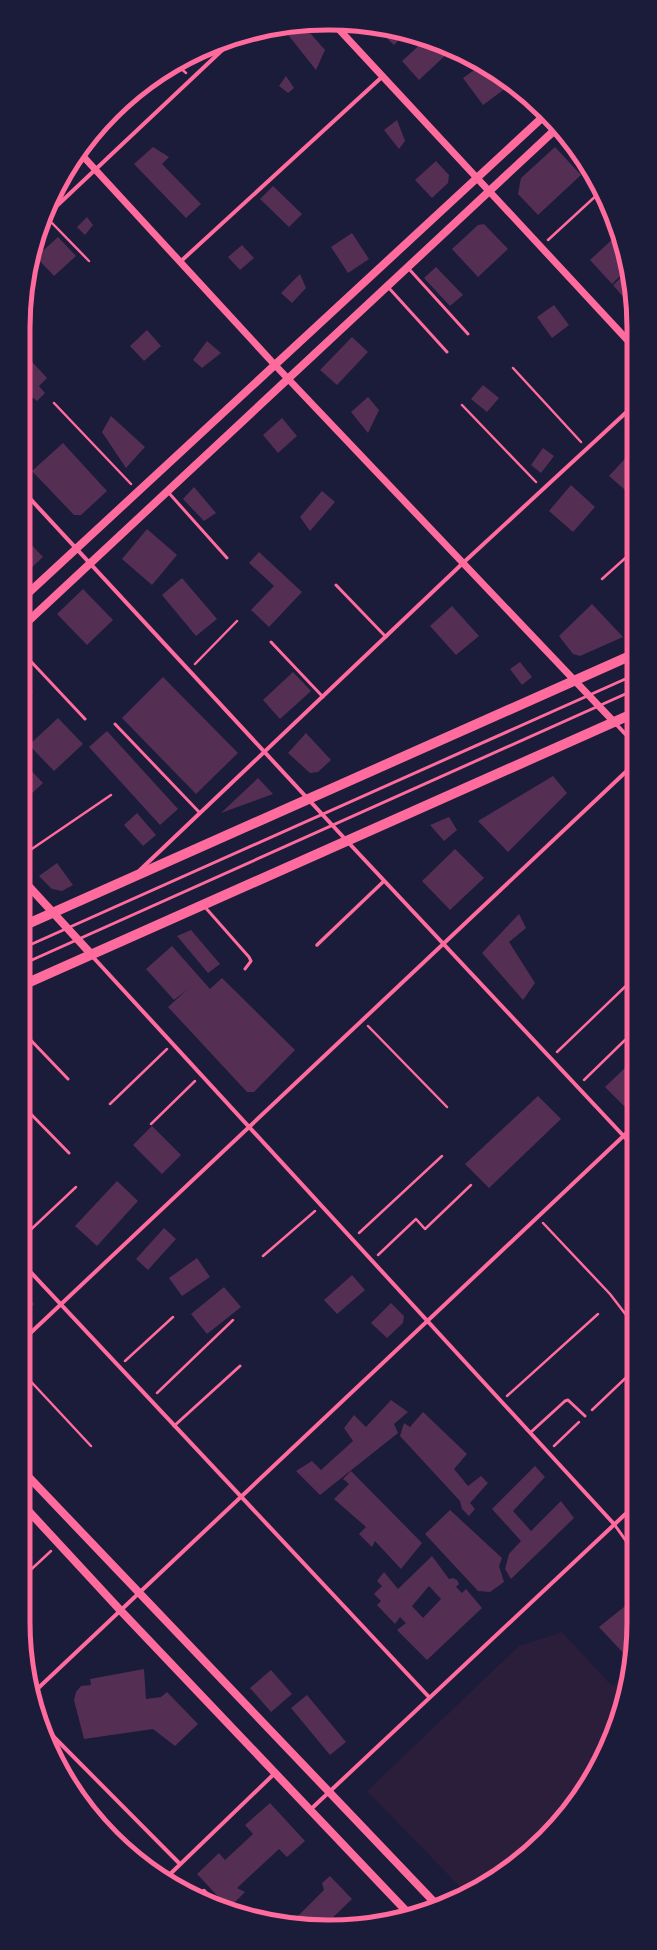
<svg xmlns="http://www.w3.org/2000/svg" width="657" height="1950" font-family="Manrope,sans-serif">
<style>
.green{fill:#2a1e3b}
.building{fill:#542f53;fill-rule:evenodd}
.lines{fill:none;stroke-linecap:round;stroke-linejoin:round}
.path{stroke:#ff6b9d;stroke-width:2.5}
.service{stroke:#ff6b9d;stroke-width:3}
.pedestrian{stroke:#ff6b9d;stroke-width:3.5}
.minor{stroke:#ff6b9d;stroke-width:4}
.tertiary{stroke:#ff6b9d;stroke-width:7}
.secondary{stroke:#ff6b9d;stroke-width:8}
.primary{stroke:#ff6b9d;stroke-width:10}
.rim{fill:none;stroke:#ff6b9d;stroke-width:5}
</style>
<rect width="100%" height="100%" fill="#1b1b3a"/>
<path class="green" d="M562,1632L612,1686L627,1674L624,1700L582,1791L545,1837L498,1875L464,1891L367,1791L519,1646Z"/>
<path class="building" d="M303,25L325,50L316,70L285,31L292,26Z
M376,28L397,32L405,33L394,45Z
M424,41L449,52L419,80L402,61Z
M480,66L498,74L510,85L483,105L463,78Z
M286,76L294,88L288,93L279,86Z
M397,120L405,141L399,149L384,130Z
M153,147L169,157L162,164L201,204L186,218L134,164Z
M555,147L581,175L538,215L518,194L521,178Z
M436,161L449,175L448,183L432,198L415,180Z
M273,186L302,214L289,227L260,199Z
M87,217L93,225L85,235L77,227Z
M484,224L508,249L478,277L452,249L478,225Z
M352,233L369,259L348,273L331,247Z
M617,235L626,270L612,284L590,260Z
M58,237L76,256L54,276L36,257Z
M242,245L254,258L240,270L228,257Z
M436,267L463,295L450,306L424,278Z
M627,272L631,289V306L613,285Z
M300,274L306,288L292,303L281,293Z
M554,305L569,325L552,338L537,317Z
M147,330L161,346L144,361L130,346Z
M352,337L368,352L337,385L320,370Z
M207,341L221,353L202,368L193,360Z
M23,352L47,378L39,386L45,393L37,401L23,390Z
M483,385L499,398L487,412L471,399Z
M368,397L379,410L368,433L351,412Z
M111,416L145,447L126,468L102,432Z
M282,418L297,436L278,453L263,435Z
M63,443L107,491L81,515H74L32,471Z
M543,448L554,456L541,473L531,465Z
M632,451V496L609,476Z
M571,485L595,507L573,532L549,511Z
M194,487L216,513L204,521L183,499Z
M322,491L335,502L310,531L300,517Z
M147,529L177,555L152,585L122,559Z
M25,538L43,557L30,569L23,561V540Z
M259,552L302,592L269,627L251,610L274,586L249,563Z
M182,578L217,619L196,636L162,595Z
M83,589L113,620L87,645L57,614Z
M592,604L623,637L580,656L573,654L559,636Z
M452,606L479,636L456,655L430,626Z
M520,662L532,677L522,685L510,669Z
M293,672L311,691L280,719L263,700Z
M163,677L238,753L196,794L122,718Z
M23,683L33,692L23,702Z
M58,718L83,744L54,771L29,745Z
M107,731L178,809L160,825L89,747Z
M306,733L331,760L318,772L310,773L288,753Z
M23,762L43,783L30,795L23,788Z
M553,776L567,793L508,852L478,821Z
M258,778L273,794L221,813Z
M137,813L156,835L143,846L124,825Z
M449,817L457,830L444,841L430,825Z
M455,849L484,878L450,910L422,881Z
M57,863L73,885L62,891L52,889L39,876Z
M519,914L526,928L509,942L535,983L523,1000L482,953Z
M191,930L220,964L208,973L177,936Z
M172,946L210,989L222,978L295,1050L254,1092H247L168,1007L188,989L174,1000L146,969Z
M626,1067L633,1073V1098L624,1106L605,1087Z
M538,1096L561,1119L489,1188L465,1164Z
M152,1126L181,1155L162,1174L133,1145Z
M117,1181L138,1201L97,1246L75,1226Z
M164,1228L176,1239L148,1270L136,1259Z
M197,1258L210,1277L182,1296L169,1278Z
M352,1275L365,1290L337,1314L324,1300Z
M224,1287L241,1307L207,1334L191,1314Z
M23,1293L34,1304L23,1314Z
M391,1303L404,1316L403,1323L387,1338L371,1323Z
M391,1400L408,1412L394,1424L398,1433L320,1495L296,1471L312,1461L321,1470L353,1441L344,1428L354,1415L366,1427Z
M423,1412L467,1454L454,1469L468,1486L481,1476L488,1483L470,1503L475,1509L469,1516L462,1509L460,1501L400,1436L404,1423L410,1427Z
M535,1466L545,1477L513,1511L531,1531L561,1501L574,1518L511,1579L505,1569L509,1554L521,1541L492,1509Z
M351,1471L422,1543L401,1569L375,1541L372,1547L359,1534L366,1527L334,1499L349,1484L343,1479Z
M450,1510L502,1558L499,1566L504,1582L490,1592L478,1591L425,1534Z
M432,1556L449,1579L453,1578L457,1580L459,1584L456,1587L462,1593L466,1589L482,1608L427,1660L397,1630L406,1623L400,1617L395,1624L377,1605L381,1601L374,1594L382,1586L377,1581L384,1572L398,1589ZM429,1586L441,1599L423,1618L412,1606Z
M634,1599L633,1627L628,1631L632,1636L630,1653L626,1656L599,1627Z
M144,1669L146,1699L161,1697L167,1692L198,1724L175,1746L153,1729L84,1739L74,1700L76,1692L81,1686L91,1685L90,1679Z
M271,1670L292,1694L271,1712L250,1688Z
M307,1695L346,1742L330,1755L291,1708Z
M270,1803L305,1841L287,1857L279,1849L237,1888L245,1892L230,1907L227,1906L197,1874L219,1853L225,1860L253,1834L245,1825Z
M90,1809L97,1813L94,1816L92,1812Z
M129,1843L140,1861L125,1847Z
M330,1876L352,1899L324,1926L290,1924L324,1890L322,1883Z
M347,1921L352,1926H343Z"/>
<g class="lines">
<path class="path" d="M176,64L186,73
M52,223L89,261
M548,240L599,193
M513,368L581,442
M54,403L131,484
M462,405L536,482
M627,556L632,562
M602,579L632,552
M195,664L237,621
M23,855L111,795
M368,1026L447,1107
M557,1052L630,982
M584,1080L625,1040L633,1048
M110,1104L167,1049
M151,1124L195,1081
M543,1223L610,1294L633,1324
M359,1233L442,1156
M23,1237L76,1187
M378,1255L416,1219L425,1229L471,1185
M263,1256L315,1211
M125,1361L173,1317
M23,1373L91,1446
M157,1393L233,1320
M507,1396L598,1314
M592,1410L634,1370
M554,1446L579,1422
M23,1577L51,1551
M196,1896L204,1890L217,1903
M239,1909L240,1910"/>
<path class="service" d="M409,269L468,334
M388,287L447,352
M168,492L227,558
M336,585L386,637
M271,642L323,697
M23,653L85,719
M115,724L200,813
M204,906L249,957L251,961L245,969
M23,948L632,676
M23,964L632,691
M23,1032L68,1079
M23,1106L69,1153
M174,1426L240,1366
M531,1432L565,1401L568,1400L585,1416
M614,1524L634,1552"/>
<path class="pedestrian" d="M317,945L384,881"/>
<path class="minor" d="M45,217L235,38
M180,262L383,76
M23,491L346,840L633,1146
M615,723L632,741
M140,870L463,563L632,407
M92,956L614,1524
M23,1264L429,1697
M23,1340L632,766
M33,1693L633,1127
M42,1725L180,1864
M310,1810L634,1506
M166,1878L275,1773"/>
<path class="tertiary" d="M334,24L632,345
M80,153L274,364L615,723"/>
<path class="secondary" d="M23,598L545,115
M23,626L558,127
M23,880L92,955
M23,1471L436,1904
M23,1505L121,1611L410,1915"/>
<path class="primary" d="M23,926L632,655
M23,985L632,714"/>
</g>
<path d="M0 0H657V1950H0ZM328 30H329A298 298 0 0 1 627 328V1622A298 298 0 0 1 329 1920H328A298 298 0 0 1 30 1622V328A298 298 0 0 1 328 30Z" fill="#1b1b3a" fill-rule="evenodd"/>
<path class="rim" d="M328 30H329A298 298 0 0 1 627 328V1622A298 298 0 0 1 329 1920H328A298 298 0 0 1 30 1622V328A298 298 0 0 1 328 30Z"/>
</svg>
